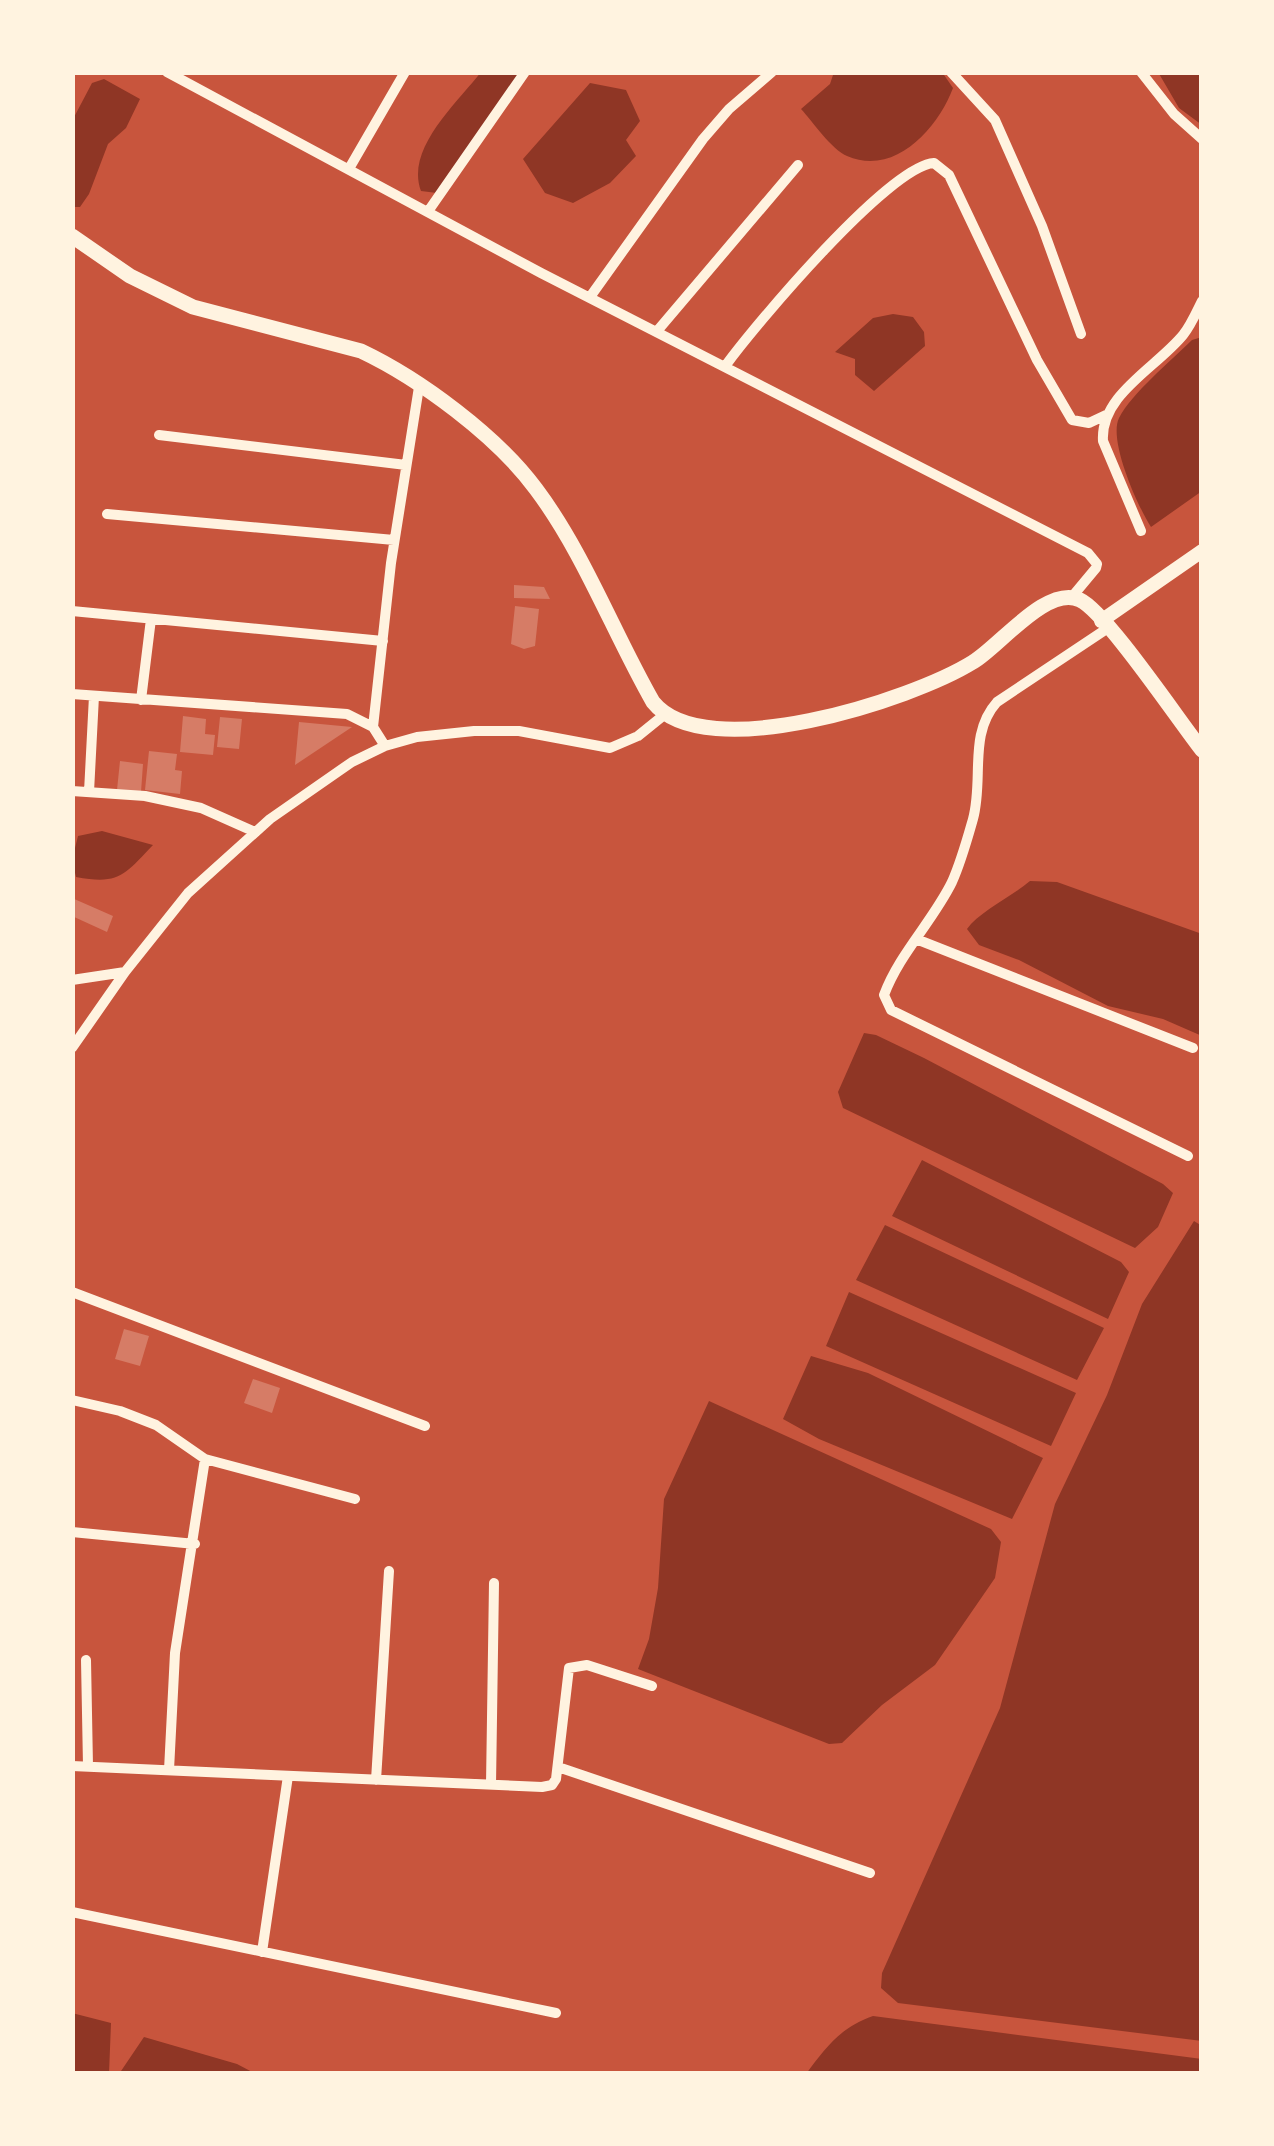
<svg xmlns="http://www.w3.org/2000/svg" width="1274" height="2146" font-family="'Titillium Web',sans-serif">
<style>
.water{fill:#8f3625}
.building{fill:#d67c66}
.lines{fill:none;stroke-linecap:round;stroke-linejoin:round}
.minor{stroke:#fff3e0;stroke-width:10}
.tertiary{stroke:#fff3e0;stroke-width:14}
.secondary{stroke:#fff3e0;stroke-width:15}
</style>
<rect width="100%" height="100%" fill="#c8553d"/>
<path class="water" d="M481,72H521L437,193L421,191C405,149 457,103 481,72Z
M834,72H942L953,88C938,128 895,177 847,156C831,149 813,122 801,109L830,84Z
M1158,72H1202V125L1179,108Z
M104,79L140,99L126,128L108,144L89,194L80,207H74L72,121L92,83Z
M590,83L626,90L640,121L626,140L636,156L610,183L573,203L545,193L523,159Z
M893,314L913,317L924,332L925,346L874,391L855,375V359L835,352L873,318Z
M1202,337V491L1151,527C1138,507 1108,440 1119,418C1132,393 1171,361 1192,340Z
M102,831L153,845C124,875 120,885 76,877L72,860L78,836Z
M1030,881L1057,882L1202,934V1036L1163,1019L1108,1006L1019,960L979,945L967,929C979,912 1011,897 1030,881Z
M864,1033L876,1035L924,1058L1163,1184L1173,1193L1158,1227L1135,1248L843,1108L838,1092Z
M922,1160L1121,1262L1129,1272L1108,1319L892,1216Z
M1194,1221L1202,1226V2041L898,2003L881,1988L882,1973L1000,1708L1055,1504L1107,1395L1142,1304Z
M885,1225L1104,1328L1077,1380L856,1280Z
M849,1292L1076,1393L1051,1446L826,1346Z
M811,1356L868,1373L1043,1458L1012,1519L819,1439L783,1419Z
M709,1401L991,1529L1001,1542L995,1578L935,1665L882,1705L842,1743L829,1744L638,1669L649,1639L658,1588L664,1499Z
M72,2013L111,2023L109,2074H72Z
M873,2016L1202,2059V2074H806C826,2047 841,2027 873,2016Z
M144,2037L237,2064L256,2074H119Z"/>
<path class="building" d="M514,585L544,587L550,599L514,598Z
M515,606L539,609L535,646L524,649L511,644Z
M183,716L206,719L205,734L215,735L213,755L180,752Z
M220,717L242,719L239,749L217,747Z
M299,722L352,727L295,765Z
M149,751L177,754L175,770L182,771L180,794L145,790Z
M120,761L143,764L141,792L117,790Z
M72,898L113,916L107,932L72,916Z
M124,1329L149,1336L140,1366L115,1359Z
M253,1379L280,1388L272,1413L244,1403Z"/>
<g class="lines">
<path class="minor" d="M167,72L541,273L1088,553L1097,564L1096,568L1071,598
M951,72L995,120L1042,226L1081,334
M1141,72L1174,114L1202,139
M350,167L405,72
M429,210L525,72
M590,297L703,139L729,109L772,72
M658,330L798,165
M726,365C756,324 889,166 934,163L949,175L1037,360L1072,420L1089,423L1106,415
M159,435L406,465
M107,514L394,540
M1141,531L1103,441C1100,395 1156,368 1183,335C1191,325 1196,313 1202,301
M72,611L383,641
M1108,628L997,702C968,734 984,779 973,819C967,840 961,862 952,882C933,921 899,954 884,995L891,1010L1188,1156
M72,694L347,714L373,727L385,746
M141,700L151,619
M373,727L391,563L419,387
M72,791L145,796L201,808L255,832
M89,792L94,696
M916,939L1193,1048
M72,980L125,972
M72,1048L125,972L188,893L270,819L352,762L385,746L417,737L474,731H519L610,748L638,736L664,715
M72,1292L425,1426
M72,1400L120,1411L156,1425L205,1459L355,1499
M72,1532L195,1544
M86,1660L88,1766
M72,1766L542,1787L552,1785L556,1779L569,1668L587,1665L652,1686
M558,1767L870,1873
M169,1770L175,1653L205,1459
M376,1780L389,1571
M491,1785L494,1583
M72,1912L556,2013
M262,1952L288,1776"/>
<path class="tertiary" d="M1101,621L1202,551"/>
<path class="secondary" d="M72,236L130,276L193,307L361,351C420,379 497,436 536,489C584,553 613,632 653,702C705,767 912,700 973,662C999,647 1047,584 1080,600C1106,612 1179,721 1202,750"/>
</g>
<rect width="1274" height="2146" fill="none" stroke="#fff3e0" stroke-width="150"/>
</svg>
